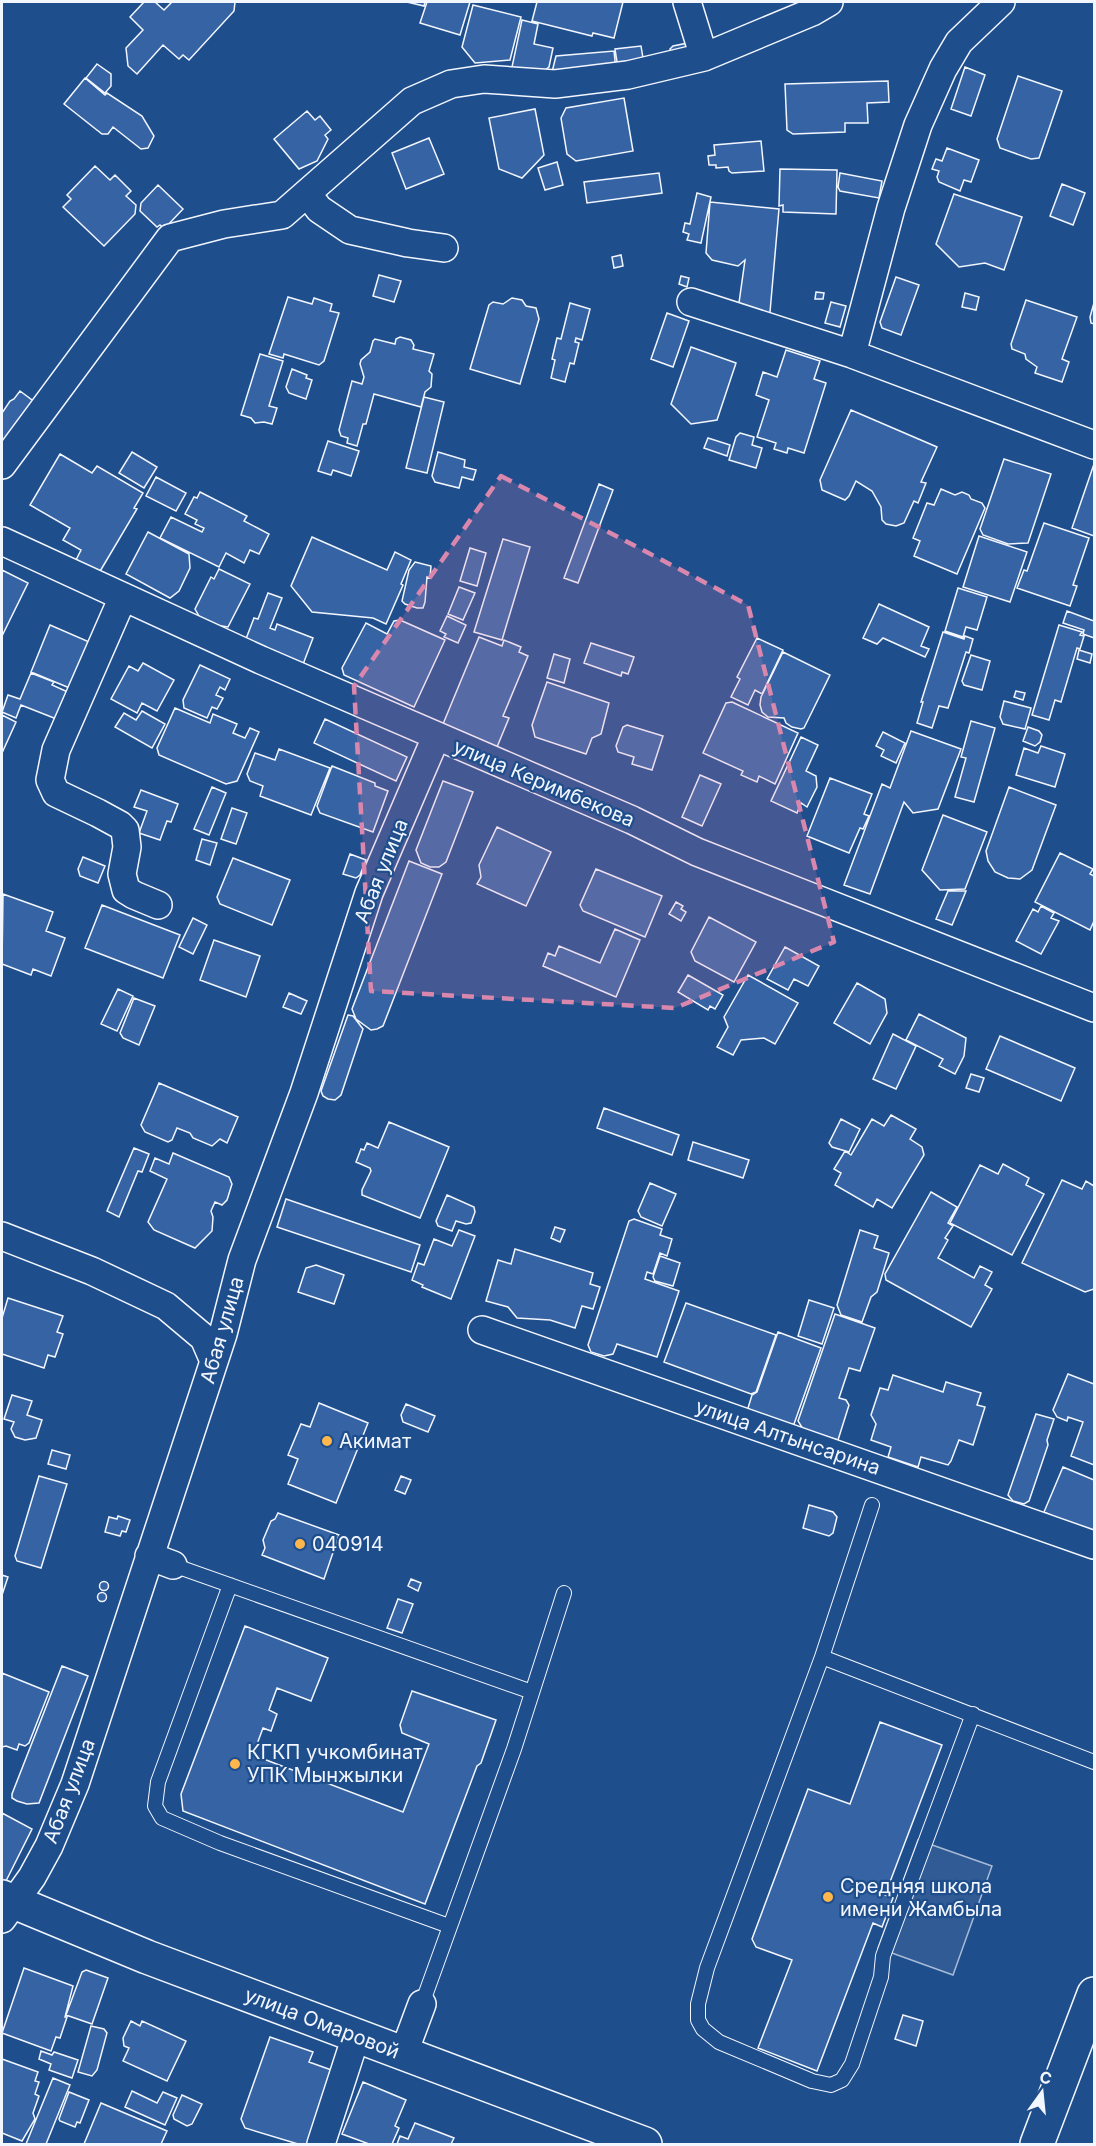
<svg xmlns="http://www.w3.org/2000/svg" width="1096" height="2146" font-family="Inter,sans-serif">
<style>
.built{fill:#305b95;stroke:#a8bbd7;stroke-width:1.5}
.building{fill:#3563a3;stroke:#f2f6ff;stroke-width:1.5}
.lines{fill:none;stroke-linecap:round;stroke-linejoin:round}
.lane-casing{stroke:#f2f6ff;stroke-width:16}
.street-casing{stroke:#f2f6ff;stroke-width:30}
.secondary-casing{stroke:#f2f6ff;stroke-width:36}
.highway-casing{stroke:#f2f6ff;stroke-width:36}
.lane{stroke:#1f4e8c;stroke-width:14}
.street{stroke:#1f4e8c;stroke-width:27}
.secondary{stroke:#1f4e8c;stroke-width:33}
.highway{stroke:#1f4e8c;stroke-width:33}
.marked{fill:#da87ad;fill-opacity:0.2;stroke:#da87ad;stroke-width:4.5;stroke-dasharray:12 8;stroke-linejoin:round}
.poi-dot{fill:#ffb74d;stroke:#1f4e8c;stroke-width:2}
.labels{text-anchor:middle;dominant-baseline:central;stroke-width:4.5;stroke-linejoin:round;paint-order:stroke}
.street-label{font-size:20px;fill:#f2f6ff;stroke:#1f4e8c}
.poi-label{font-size:20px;fill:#f2f6ff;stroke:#1f4e8c;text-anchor:start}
</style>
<rect width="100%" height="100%" fill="#1f4e8c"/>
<path class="built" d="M918,1840L992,1866L953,1975L878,1948L890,1915L897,1918L906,1895L899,1892Z"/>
<path class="building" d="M144,2H155L164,10L172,2H235L234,11L189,60L183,55L179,59L163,45L137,74L128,66L126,48L143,30L130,17Z
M407,2H425L424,6Z
M427,2H470L460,35L420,23Z
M537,2H623L614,38L593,33L592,36L532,21Z
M473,5L521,17L510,60L475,63L462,47Z
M522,20L538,24L534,44L553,48L549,67L541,73L515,70L512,67Z
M688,43L689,52L671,55L670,49L673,46Z
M641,46L644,64L618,68L615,49Z
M614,51L616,70L552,72L556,56Z
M97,64L111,74V86L105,93L86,78Z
M965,67L985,75L971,116L951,109Z
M1018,76L1062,91L1039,158L1031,159L1000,148L997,139Z
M85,78L105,95L107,93L142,116L154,136L148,148L141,149L113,127L108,134H102L64,104Z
M888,81L889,102L867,103L868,123H845V132L793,134L787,130L785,84Z
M624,98L633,151L576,161L567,154L561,118L566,108Z
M535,109L544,155L522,178L499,169L489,118Z
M307,111L315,120L320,116L331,130L325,135L328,139L317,161L299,169L274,139Z
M429,138L444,174L406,189L392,153Z
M761,141L764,171L732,173L729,171L728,167L716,168V165H709L708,156L715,155L714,145Z
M947,148L979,160L971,182L964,180L960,191L939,182L937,177L939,171L932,169L936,159L942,161Z
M557,162L563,185L545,190L538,168Z
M95,166L110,180L115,175L131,191L126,196L136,205L135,214L104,246L63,207L71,199L67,195Z
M780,169L837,170L836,214L783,212V205L779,206Z
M659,173L662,193L587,203L584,182Z
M840,173L882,181L879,198L840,191L838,187Z
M1062,184L1085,193L1073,225L1050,216Z
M158,185L183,209L164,229L160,225L157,227L140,211L141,203Z
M697,193L711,197L701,243L687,240L689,234L683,232L685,223L690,224Z
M954,194L1022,217L1004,270L985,263L959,267L936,244Z
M710,202L779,209L770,312L768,316L738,310L745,260L738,266L712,260L706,253Z
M621,255L623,266L614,268L612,257Z
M379,275L401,281L394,302L373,296Z
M681,276L689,278L687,287L679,284Z
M896,277L919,285L901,335L882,328L880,322Z
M816,292L824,293L823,299H815Z
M965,293L979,297L976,310L962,307Z
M288,297L312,304L314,298L332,304L330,311L339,313L324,361L319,365L284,354L283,358L269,354Z
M512,298L522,300L526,306L536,308L539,319L520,384L470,369L489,305L493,302L503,304Z
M1026,300L1077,317L1062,359L1069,362L1062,382L1035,373L1037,367L1026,359L1025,354L1012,349L1011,344Z
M831,302L846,306L840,327L825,323Z
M570,303L590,309L582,340L576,338L575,342L579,343L574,364L570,363L565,382L551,378L555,360L552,359L557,338L561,339Z
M1094,303V324L1091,323L1090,317Z
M667,313L689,321L673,367L651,359Z
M400,337L411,340L414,345L413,349L434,354L429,371L432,374L431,387L425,392L421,407L374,394L366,424H363L357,446L347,443L348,438L341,436L339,430L352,381L362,384L364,377L360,364L361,360L370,352L373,341L375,339L395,344L396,339Z
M691,347L736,363L717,420L691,424L671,404Z
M786,350L820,361L814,379L826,383L804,453L788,448L787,453L774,449L776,443L757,437L769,400L756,395L763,372L777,377Z
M260,354L283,361L269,406L277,408L272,424L264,422L255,423L251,418L241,415Z
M292,369L307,375L306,378L312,380L306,399L289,393L286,387Z
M20,391L36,403L2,449V413L10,401L14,399Z
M424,397L444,402L427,473L406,468Z
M851,410L937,447L921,482L926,483L918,503L914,501L904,523L896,526L886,524L882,520L881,507L872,491L856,481L849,496L845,500L822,490L820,480Z
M740,433L754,437L752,445L762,448L756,468L729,460L736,437Z
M708,438L730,445L727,456L704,448Z
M328,441L359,451L351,476L333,470L331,475L318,471Z
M132,452L157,467L144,488L119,473Z
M438,452L465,460L464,467L476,470L473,480L462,477L459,488L435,482L432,476Z
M60,454L92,473L97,466L143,493L134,508L137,509L99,573L78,567L76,560L81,550L63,540L70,528L30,505Z
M1004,459L1051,474L1028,543L1008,544L983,535L980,529Z
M1094,464V536L1072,528Z
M156,477L186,493L176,511L146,496Z
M599,484L613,490L578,583L564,578Z
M941,489L955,495L962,492L969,495L971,499L982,503L985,508L957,574L914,556L920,541L913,538L927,503L934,505Z
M200,492L247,516L244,521L269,534L259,554L250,550L244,563L226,553L219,567L160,538L171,517L202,532L204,528L195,524L197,520L185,514L194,497L197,498Z
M1044,523L1089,538L1073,585L1077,586L1070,606L1017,588L1024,570L1027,571Z
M148,532L189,554L190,568L179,591L170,598L126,574Z
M979,536L1027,552L1010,602L963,587Z
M312,537L387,570L395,552L411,560L401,584L403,585L386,624L373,618L312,612L291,586Z
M503,539L530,547L502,640L474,632Z
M470,548L486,553L477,586L460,581Z
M415,562L431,566L430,578L427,577L425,602L423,608H417L405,604L402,601L409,570Z
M219,569L250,584L228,627L203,623L195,609L211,577L214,579Z
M2,570L28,583L2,636Z
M459,587L475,593L463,620L448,614Z
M958,588L987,597L977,630L966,627L963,637L945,631Z
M268,593L282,598L270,628L275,630L277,624L313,638L302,667L244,644L254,618L258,619Z
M879,604L929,627L921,646L929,649L925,657L883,638L877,644L863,638Z
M1067,611L1094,621V638L1083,634L1084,630L1063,623Z
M447,616L466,625L458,643L444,637L446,634L440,631Z
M400,620L445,640L414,707L344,675L342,668L366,623L387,634L394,621Z
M50,625L87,641L89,646L72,689L31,672Z
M1059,625L1082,632L1080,635L1084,636L1080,649L1077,648L1061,702L1055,700L1049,720L1032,715Z
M943,632L964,639L965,636L973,639L969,653L966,652L948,708L939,706L932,728L917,723L923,702H921Z
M479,637L502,646L504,640L521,647L519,652L528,656L503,716L509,718L497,747L443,724Z
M757,638L783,650L762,694L755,690L748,705L731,697L740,679L737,677Z
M591,643L634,657L628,674L622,672L621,676L584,663Z
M1079,650L1092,654L1090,663L1077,659Z
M783,652L830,675L804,728L801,729L792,727L786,723L784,718L768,717L762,712L760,705L761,697Z
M554,654L570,659L564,683L547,678Z
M971,655L990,661L982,690L964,685L962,681Z
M143,663L174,680L157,711L142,703L137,713L111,699L129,666L138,671Z
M200,665L230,679L225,690L220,687L216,695L223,698L217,709L212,707L207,718L184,708L183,700Z
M31,673L54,682L52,685L70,693L59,720L21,705L16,718L2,712L8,695L20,699Z
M547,682L609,703L601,734L592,738L586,754L535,737L532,725Z
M1016,691L1025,693L1023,700L1014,697Z
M1004,701L1031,708L1025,729L1003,724L1000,717Z
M732,702L798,733L775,784L759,776L757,782L741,775L743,771L703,753L726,703Z
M175,708L210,723L213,714L237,724L233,733L245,738L250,728L259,732L237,781L226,784L159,755L157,748Z
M142,711L165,724L152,748L115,727L124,713L136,720Z
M2,715L16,722L2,753Z
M325,719L407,757L396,781L314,743Z
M971,721L995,728L974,802L955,797L966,758L961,757Z
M627,725L663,736L652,770L632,764L634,757L618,752L616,746L623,727Z
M1028,727L1039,731L1042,735L1040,742L1035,746L1023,741Z
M911,731L961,749L938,809L913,813L904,802L870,894L844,885L882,784L890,788Z
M883,732L905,743L896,763L881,756L884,750L876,746Z
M801,737L818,745L806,771L816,776L817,787L807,807L801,803L797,813L771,801Z
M1041,746L1065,754L1055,787L1016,775L1024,748L1038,753Z
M279,749L330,768L311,815L260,796L263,786L250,781L247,774L255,753L275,760Z
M332,766L375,783V786L388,791L373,832L320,813L317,806Z
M700,775L721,784L702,826L682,817Z
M830,778L872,794L864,814L869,816L863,829L860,828L849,853L807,836Z
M443,781L473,792L446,862L439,867H430L421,863L416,850Z
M212,787L226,793L209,835L194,829Z
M1009,787L1056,805L1032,870L1020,879L1008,878L995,872L988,861L986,851Z
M141,790L178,804L171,822L167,821L160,840L139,833L147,811L134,807Z
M232,808L247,813L236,844L221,839Z
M943,815L987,832L965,889L940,890L922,870Z
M497,827L551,852L526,906L477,884L481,877L479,865Z
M202,839L217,843L210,865L196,860Z
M1060,853L1093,869L1090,874L1094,876V921L1090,930L1035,902Z
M350,854L366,860L360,875L356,878L343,874Z
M83,857L105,866L98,883L80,876L78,869Z
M233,858L290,880L272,925L220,904L217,897Z
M409,861L442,874L383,1026L377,1029L371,1030L356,1019L352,1009Z
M596,869L662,896L645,937L583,911L580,905Z
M948,891H966L952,925L936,919Z
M3,894L53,912L46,931L65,938L51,976L33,969L31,975L2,964Z
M676,902L683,906L681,909L686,912L681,921L669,914Z
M102,905L180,935L163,978L85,948Z
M1041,906L1054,913L1051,918L1059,921L1041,954L1016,941L1033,909L1038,912Z
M709,917L756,942L734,982L695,961L691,952Z
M193,918L207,925L193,954L179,947Z
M615,929L640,940L616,997L543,966L548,953L555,956L559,946L600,963Z
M214,940L260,956L246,997L200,980Z
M785,947L819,966L808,986L794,979L788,990L767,979Z
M688,975L723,995L715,1009L710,1006L708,1010L678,992Z
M748,975L798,1003L775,1044L764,1038L741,1040L733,1055L717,1047L728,1027L724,1017Z
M857,983L885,999L887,1013L870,1044L834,1023Z
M118,989L133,996L117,1031L101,1024Z
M289,993L307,1001L301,1014L283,1007Z
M134,998L155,1006L139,1045L123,1038L120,1033Z
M919,1014L966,1038L964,1056L955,1074L939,1066L943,1059L906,1040Z
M348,1015L353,1016L363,1029L341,1095L335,1100L328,1099L323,1096L321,1091Z
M893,1034L916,1046L896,1089L873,1079Z
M1000,1036L1075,1068L1061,1101L986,1069Z
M971,1074L984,1078L979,1092L966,1088Z
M159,1083L238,1117L227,1143L220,1139L212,1146L193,1138L190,1133L177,1128L172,1140L168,1142L145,1132L141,1125Z
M604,1108L679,1135L672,1155L597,1128Z
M891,1115L916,1129L910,1139L922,1147L924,1155L892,1208L877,1199L873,1207L835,1185L841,1173L834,1169L845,1151L851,1155L872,1119L884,1126Z
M841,1119L860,1129L849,1152L832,1147L829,1143Z
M389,1122L449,1147L420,1218L362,1195V1190L371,1171L370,1168L356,1162L361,1149L364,1150L367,1143L378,1148Z
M693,1142L749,1160L743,1178L688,1160Z
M134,1148L149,1154L142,1172L138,1171L119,1217L107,1211Z
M173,1153L229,1177L232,1184L227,1200L222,1205L215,1202L211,1211L213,1217L212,1231L195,1248L154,1230L148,1222L167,1179L150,1171L155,1158L169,1164Z
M1003,1164L1029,1178L1026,1185L1044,1194L1012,1255L950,1223L980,1165L998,1174Z
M1062,1180L1082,1189L1086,1181L1094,1186V1289L1085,1292L1022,1263Z
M650,1183L676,1194L662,1226L641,1217L638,1211Z
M931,1192L957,1207L948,1223L953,1226L945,1238L948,1240L938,1258L974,1278L980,1266L992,1272L985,1285L992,1289L971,1327L886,1280L885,1274Z
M447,1195L474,1207L475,1212L471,1223L466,1224L456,1221L452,1231L438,1226L436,1221Z
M286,1199L420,1245L411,1272L277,1227Z
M634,1219L662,1229L660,1235L672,1239L667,1256L660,1253L653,1274L647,1272L645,1279L679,1291L657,1357L617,1344L613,1354L604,1356L591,1352L588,1345L629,1221Z
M555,1227L565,1230L560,1242L551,1238Z
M459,1230L475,1236L451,1299L422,1287L423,1285L412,1280L418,1263L424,1265L434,1239L452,1246Z
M860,1230L878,1236L874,1248L889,1253L877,1292L871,1297L862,1322L841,1315L837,1305Z
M515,1249L593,1273L590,1284L600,1287L593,1309L582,1306L575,1328L550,1320L517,1318L508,1307L486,1301L498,1260L511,1264Z
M660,1256L680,1263L673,1286L655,1281L653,1277Z
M316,1265L344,1275L334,1304L298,1292L306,1268Z
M8,1298L63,1316L57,1332L63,1334L55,1357L48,1355L44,1368L2,1354V1318Z
M809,1300L834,1308L822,1344L798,1336Z
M686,1303L776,1335L756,1392L751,1394L664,1362Z
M835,1314L875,1328L860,1371L849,1368L839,1398L846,1400L849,1405L838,1440L803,1429L798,1421Z
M778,1332L821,1348L794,1424L775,1426L759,1420L748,1408L752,1395L757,1392Z
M1068,1374L1094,1384V1465L1071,1456L1083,1422L1068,1417L1067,1421L1057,1417L1053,1410Z
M893,1375L943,1392L946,1382L981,1393L977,1405L985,1407L973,1445L959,1440L951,1461L948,1465L921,1457L918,1467L888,1457L891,1447L871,1440L876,1424L871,1415L880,1388L888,1390Z
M12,1395L32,1401L27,1415L42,1420L36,1438L25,1440L15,1437L11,1429L14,1422L4,1419Z
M319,1403L368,1423L336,1503L288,1484L298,1459L288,1455L301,1424L310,1427Z
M406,1404L435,1416L428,1432L403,1422L401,1415Z
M1036,1414L1054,1419L1047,1440L1048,1445L1029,1501L1024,1504L1013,1501L1008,1495Z
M52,1450L70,1455L66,1469L48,1464Z
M1063,1467L1094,1480V1534L1044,1512Z
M39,1476L67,1484L41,1568L17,1561L15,1556Z
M401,1476L411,1480L405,1494L395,1490Z
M809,1505L833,1512L837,1517L833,1533L829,1536L803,1528Z
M278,1513L339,1535L324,1579L262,1555L265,1548L263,1540L271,1521L275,1519Z
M118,1516L130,1520L126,1532L122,1531L120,1536L105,1532L109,1517L117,1519Z
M2,1575L8,1577L2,1595Z
M411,1579L421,1583L418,1591L408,1586Z
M99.5 1586a4.5 4.5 0 1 1 9 0a4.5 4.5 0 1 1-9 0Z
M97.5 1597a4.5 4.5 0 1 1 9 0a4.5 4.5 0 1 1-9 0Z
M398,1599L413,1604L402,1633L387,1628Z
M245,1626L328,1658L311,1701L277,1688L269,1710L277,1714L271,1731L263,1728L253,1755L403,1812L429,1744L402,1733L400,1725L412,1691L496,1720L481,1763L477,1766L425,1904L183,1811L181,1794Z
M62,1666L88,1676L39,1803L27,1804L17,1801L12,1798V1794Z
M2,1673L49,1692L29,1743L25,1746L19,1744L17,1750L6,1746L2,1747Z
M880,1722L942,1745L885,1895L893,1898L882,1927L873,1923L817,2071L758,2048L792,1960L756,1947L752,1939L808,1789L850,1804Z
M2,1813L32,1829L5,1883L2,1881Z
M24,1968L73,1986L65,2017H67L60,2038L56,2037L51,2051L2,2033Z
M86,1970L108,1978L92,2024L66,2015L82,1972Z
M903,2015L923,2021L916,2046L895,2039Z
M131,2021L140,2026L142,2021L186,2041L167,2081L123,2061L129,2048L124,2046L123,2038Z
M91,2026L104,2029L107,2033L97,2070L92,2076L78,2072Z
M270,2037L313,2052L309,2062L337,2072L312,2144H298L245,2128L241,2119Z
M41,2051L52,2055L54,2052L78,2060L72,2078L49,2070L51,2064L39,2059Z
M2,2059L38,2072L35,2081L39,2082L35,2094L39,2096L33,2113L35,2119L22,2141L2,2133Z
M53,2078L70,2085L46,2144H26Z
M363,2082L406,2100L395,2126L399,2128L392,2144H369L342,2134Z
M132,2091L157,2103L163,2092L177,2098L165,2125L125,2107Z
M69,2092L89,2100L80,2123L77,2122L75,2127L60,2121L59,2119Z
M182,2095L202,2104L192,2124L187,2126L174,2119L173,2115Z
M101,2103L167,2131L161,2144H84Z
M415,2123L454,2138L451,2144H397L400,2136L408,2139Z"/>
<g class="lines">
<g class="lane-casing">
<path id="lane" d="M872,1505L822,1657L707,1968L698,2004V2020L703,2029L719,2042L812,2081L831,2085L842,2080L852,2064L881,1977L883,1956L973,1714
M173,1565L532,1692
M230,1585L158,1782L155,1806L162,1818L220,1843L449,1926
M822,1657L1094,1762
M422,2004L514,1749L564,1593"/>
</g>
<g class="street-casing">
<path id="street" d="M687,2L704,57
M307,193L319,209L350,230L408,243L444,248
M691,302L852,354L1094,445
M852,354L891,208L918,125L943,69L959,42L1001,2
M2,465L170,238L224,224L282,215L412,101L451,84L484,79L555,84L628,75L704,57L812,12L829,2
M2,541L261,660L632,820L697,852L1094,1008
M123,597L56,750L50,780L56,793L98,813L120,825L125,830L127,847L122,874L126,890L134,895L158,905
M2,1236L92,1271L166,1306L204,1338L214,1361
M482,1330L1094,1545
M149,1556L173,1565
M2,1919L32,1877L49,1846L75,1784L223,1334L242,1260L304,1093L369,893L436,737
M403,2055L422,2004
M321,2144L356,2036"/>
</g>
<g class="secondary-casing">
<path id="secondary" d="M2,1897L147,1957L645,2144"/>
</g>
<g class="highway-casing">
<path id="highway" d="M1037,2144L1094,1994"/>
</g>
<use href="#lane" class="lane"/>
<use href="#street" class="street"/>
<use href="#secondary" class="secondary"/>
<use href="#highway" class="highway"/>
</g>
<path class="marked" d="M501,476L748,605L834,942L675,1008L371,991L354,686Z"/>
<g class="poi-dot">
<circle cx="327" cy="1441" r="6"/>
<circle cx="300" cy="1544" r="6"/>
<circle cx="235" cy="1764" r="6"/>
<circle cx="828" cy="1897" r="6"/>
</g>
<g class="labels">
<g class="street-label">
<text transform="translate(544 783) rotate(23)">улица Керимбекова</text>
<text transform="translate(381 871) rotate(-68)">Абая улица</text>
<text transform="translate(222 1330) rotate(-74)">Абая улица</text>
<text transform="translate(788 1437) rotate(19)">улица Алтынсарина</text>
<text transform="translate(69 1791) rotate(-69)">Абая улица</text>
<text transform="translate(322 2023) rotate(21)">улица Омаровой</text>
</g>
<g class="poi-label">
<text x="339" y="1441">Акимат</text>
<text x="312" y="1544">040914</text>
<text x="247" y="1752">КГКП учкомбинат<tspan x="247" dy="23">УПК Мынжылки</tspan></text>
<text x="840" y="1886">Средняя школа<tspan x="840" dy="23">имени Жамбыла</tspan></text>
</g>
</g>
<rect width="1096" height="2146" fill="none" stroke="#f2f6ff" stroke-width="6"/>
<g transform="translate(1042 2092) rotate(15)" stroke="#1f4e8c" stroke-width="4.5" paint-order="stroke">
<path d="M0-4.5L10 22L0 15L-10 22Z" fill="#f2f6ff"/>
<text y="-9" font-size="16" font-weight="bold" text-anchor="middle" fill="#f2f6ff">С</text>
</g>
</svg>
